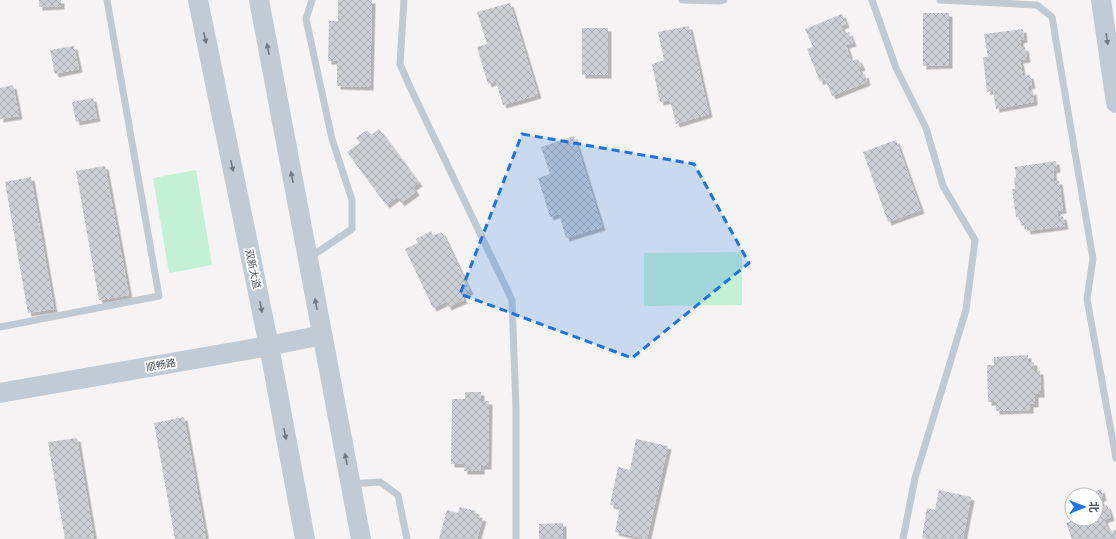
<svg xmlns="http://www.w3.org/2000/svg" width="1116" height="539" font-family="'IBM Plex Sans','Noto Sans SC',sans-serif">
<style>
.green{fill:#c3f1d5}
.building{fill:url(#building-cross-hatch);filter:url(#shadow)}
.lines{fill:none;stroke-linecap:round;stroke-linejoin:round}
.lane{stroke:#c1cad2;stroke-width:7}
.secondary{stroke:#c1cbd6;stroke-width:20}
.oneway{fill:#6e7984}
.marked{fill:#1a73e8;fill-opacity:0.2;stroke:#1a73e8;stroke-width:3;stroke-dasharray:8 5;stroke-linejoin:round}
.labels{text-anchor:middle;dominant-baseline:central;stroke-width:4;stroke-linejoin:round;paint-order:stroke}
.street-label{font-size:10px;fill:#4a5661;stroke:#fff}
</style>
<defs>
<pattern id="building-cross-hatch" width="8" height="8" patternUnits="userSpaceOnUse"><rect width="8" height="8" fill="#cdcfd5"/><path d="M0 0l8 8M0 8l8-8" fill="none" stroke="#a8abb0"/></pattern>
<filter id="shadow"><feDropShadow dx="3.5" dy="3.5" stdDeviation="0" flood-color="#0004"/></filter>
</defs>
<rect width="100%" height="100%" fill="#f5f3f3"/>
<path class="green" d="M196,170L212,265L169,273L153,178Z
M742,252V305L644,306V253Z"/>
<path class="building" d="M39,0H61V6L39,7Z
M338,0H372L370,87L337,86V61H328L329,21H338Z
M510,3L538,95L503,105L496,81L488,84L477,47L487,44L477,12Z
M923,13H949V65L923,66Z
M842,14L846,24L841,26L844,34L849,32L853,43L846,45L851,61L858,59L862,67L859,68L861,76L865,74L867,82L832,96L825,79L820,82L807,49L813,47L805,29Z
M689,26L709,114L676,124L670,100L660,102L652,64L664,60L658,32Z
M582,28H608V75H582Z
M1023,29L1024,39L1020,40L1021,48L1025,47L1027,59L1020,60L1023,76L1030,75L1032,85L1028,86L1029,92L1033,91L1034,102L996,109L993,90L987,92L983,57H988L984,34Z
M74,46L79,69L55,74L50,50Z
M13,85L19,116L0,119V88Z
M93,98L97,118L76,122L72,102Z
M379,129L419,183L413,187L416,192L401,203L397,197L386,205L347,152L360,143L356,138L367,130L371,135Z
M574,136L602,227L566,238L559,214L550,217L538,178L550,174L541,147Z
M896,140L921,210L888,222L863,152Z
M1056,161L1057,169L1053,170L1054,181H1059L1063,210L1057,211L1058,217L1063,216L1065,226L1027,231L1026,225L1021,226L1020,217H1016L1012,189H1015L1014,178L1016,177L1015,167Z
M105,166L129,295L99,300L76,171Z
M31,177L54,309L28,313L5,182Z
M431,231L433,236L442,232L470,291L462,295L464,300L448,307L446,302L433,308L405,249L418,243L416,239Z
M1028,355V362H1034V371H1040L1041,394H1035V404H1030V410L996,411V402H988L987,365H994V357Z
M465,392H481V401H489L488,466H481V471H464V464H451L452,399H465Z
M184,417L206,539H175L154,423Z
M77,438L94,539H65L48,442Z
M636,439L668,446L647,539L615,532L620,507L610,505L618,467L630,470Z
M1101,489L1103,497L1100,499L1103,507L1107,505L1111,517L1104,520L1109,532L1116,530V539H1072L1066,523L1071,521L1065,503L1072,500V519H1096V495H1086Z
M939,490L971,497L963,539L922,538L927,508L935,510Z
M460,507L476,511L475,516L483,518L477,539H439L447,510L458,513Z
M563,523V539H539V524Z"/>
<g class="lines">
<path class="lane" d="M404,0L400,64L410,87L512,300L516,409V539
M682,0L721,1L724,0
M872,0L896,68L926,128L943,186L975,240L966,310L915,478L903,539
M940,0L1037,5L1052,17L1093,259L1087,299L1116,458
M309,258L352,229V200L332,139L306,19L312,0
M0,327L159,296L107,0
M351,484L380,482L398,495L407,539"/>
<path class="secondary" d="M198,0L269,346L305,539
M259,0L361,539
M1101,0L1116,103
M0,393L269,346L322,335"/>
</g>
<defs><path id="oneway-solid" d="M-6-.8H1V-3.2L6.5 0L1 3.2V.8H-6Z"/></defs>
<g class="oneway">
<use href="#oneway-solid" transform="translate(205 38) rotate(78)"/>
<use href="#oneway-solid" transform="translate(1107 39) rotate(82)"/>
<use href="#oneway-solid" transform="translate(268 49) rotate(-101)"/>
<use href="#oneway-solid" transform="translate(232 166) rotate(78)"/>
<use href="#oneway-solid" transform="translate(292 177) rotate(-101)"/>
<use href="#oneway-solid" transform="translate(316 304) rotate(-101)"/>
<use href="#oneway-solid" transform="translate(261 307) rotate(78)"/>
<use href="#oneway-solid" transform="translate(285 434) rotate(79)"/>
<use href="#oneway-solid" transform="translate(346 459) rotate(-101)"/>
</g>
<path class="marked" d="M522,134L694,164L749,263L632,358L460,294Z"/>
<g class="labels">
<g class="street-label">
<text transform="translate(253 269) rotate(78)">双新大道</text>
<text transform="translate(161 365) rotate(-10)">顺畅路</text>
</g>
</g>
<g transform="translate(1084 507) rotate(90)"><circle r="19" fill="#ffffff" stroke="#b7bbc0"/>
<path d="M0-3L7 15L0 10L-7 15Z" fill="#1a73e8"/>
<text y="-6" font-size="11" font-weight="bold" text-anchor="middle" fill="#4a5661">北</text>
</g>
</svg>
